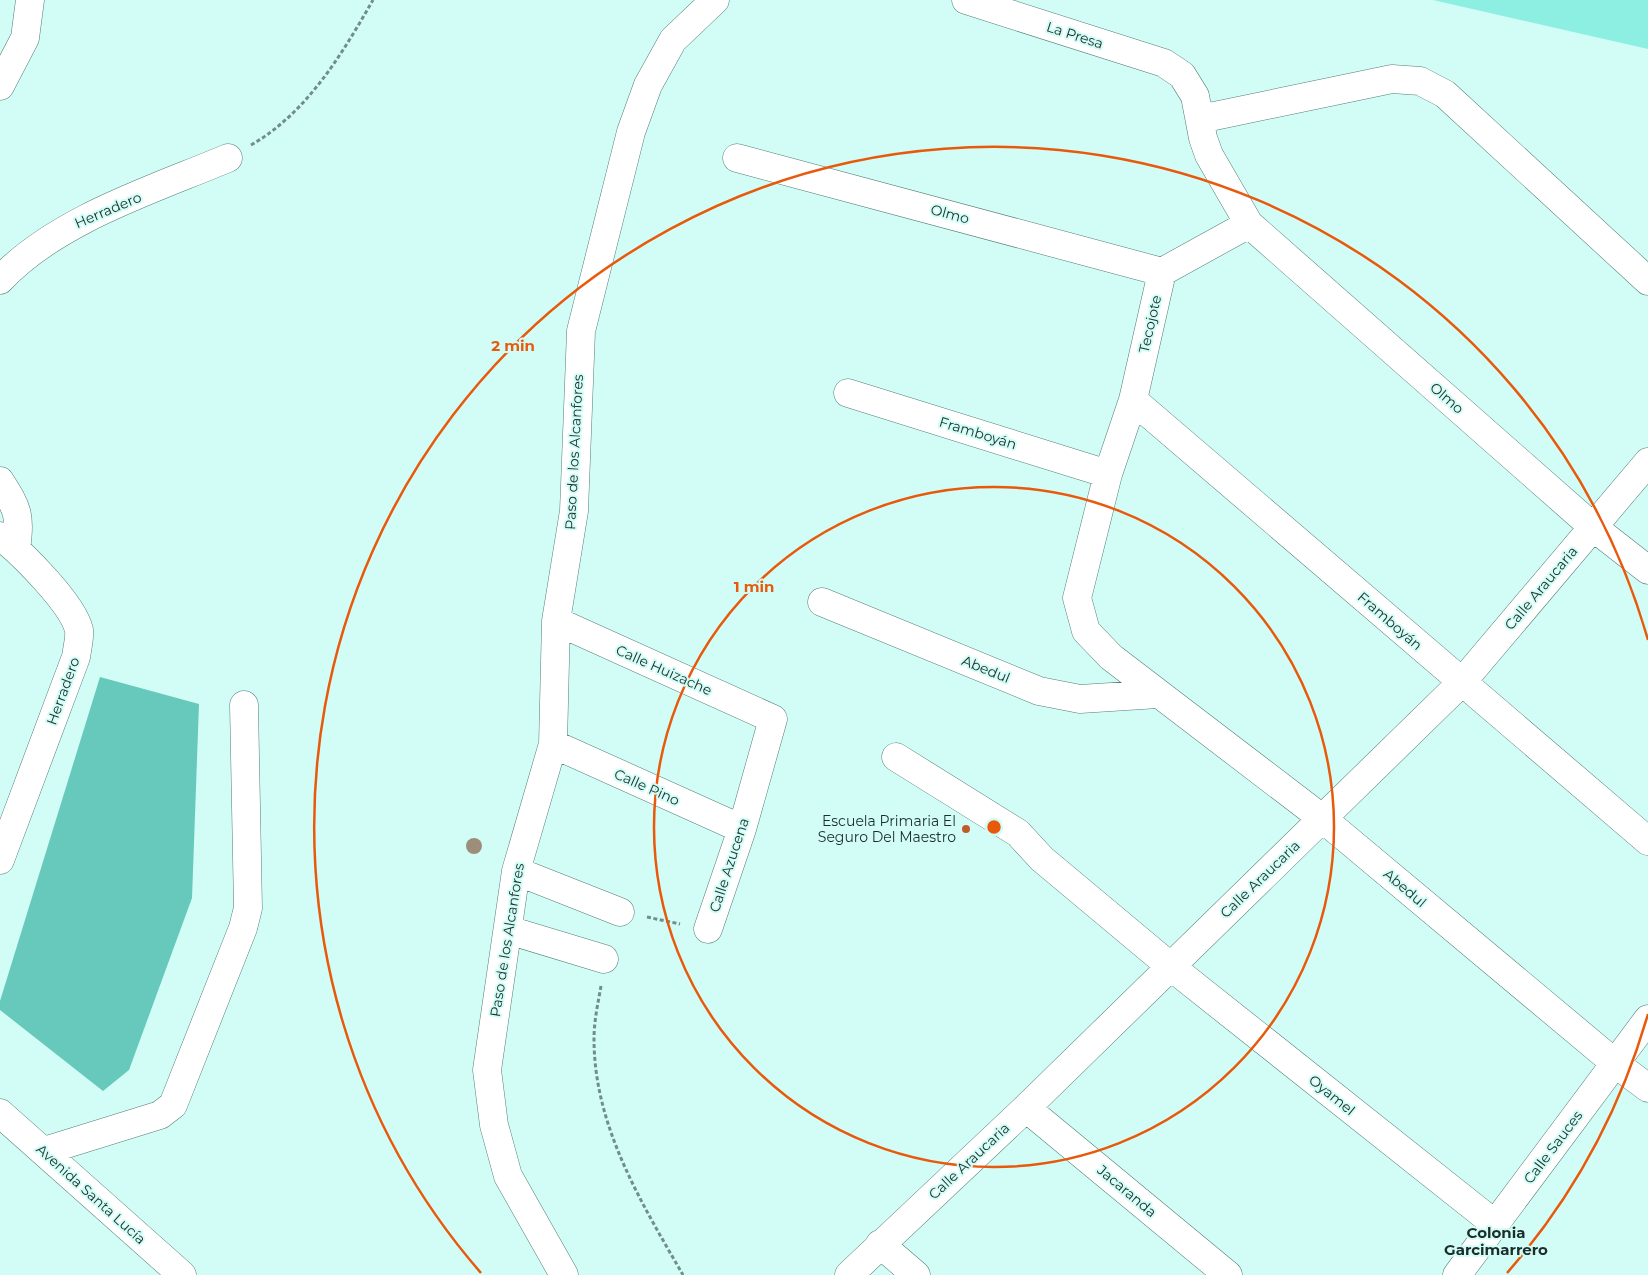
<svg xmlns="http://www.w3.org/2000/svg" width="1648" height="1275" font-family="Montserrat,sans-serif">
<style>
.water{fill:#8defe2}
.building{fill:#66c9bc}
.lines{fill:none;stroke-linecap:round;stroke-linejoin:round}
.minor-casing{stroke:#557d77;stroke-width:29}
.path{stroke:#718e89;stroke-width:3;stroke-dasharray:4 2.5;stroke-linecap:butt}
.minor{stroke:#fff;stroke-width:28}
.tree{fill:#9e8e79}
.ring{fill:none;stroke:#e8590c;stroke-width:2.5}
.poi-dot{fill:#c15c28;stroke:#d1fdf6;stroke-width:2}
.labels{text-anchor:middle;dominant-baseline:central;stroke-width:4;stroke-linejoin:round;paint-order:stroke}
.street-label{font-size:14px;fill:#1c2d2a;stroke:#d1fdf6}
.poi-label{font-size:14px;fill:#1c2d2a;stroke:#d1fdf6;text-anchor:end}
.neighbourhood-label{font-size:15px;font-weight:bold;fill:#1c2d2a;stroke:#d1fdf6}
.centre{fill:#e8590c;stroke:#d1fdf6;stroke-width:2.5}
.ring-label{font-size:15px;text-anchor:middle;font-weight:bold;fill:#e8590c;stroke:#d1fdf6;stroke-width:4;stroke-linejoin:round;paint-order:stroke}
</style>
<rect width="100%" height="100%" fill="#d1fdf6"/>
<path class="water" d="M1433,0H1648V49Z"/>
<path class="building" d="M100,677L199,704L192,898L129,1070L103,1091L0,1010V1001Z"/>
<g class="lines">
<g class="minor-casing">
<path id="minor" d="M966,0L1164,63L1182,75L1195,96L1203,138L1209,155L1249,224L1593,527L1648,570
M0,86L25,38L30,0
M1200,119L1392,79L1420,81L1445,94L1648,281
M737,158L1162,272
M1249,224L1162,272L1133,400L1108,474L1077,598L1086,631L1111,657L1323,819L1616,1064L1648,1088
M0,280C56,220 152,190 228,158
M848,393L1108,474
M1133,400L1648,841
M0,481C18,509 21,516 16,549
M0,536C22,553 73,604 79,630C80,638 77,649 76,657L0,860
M822,602L1039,691L1080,699L1158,694
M556,621L773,719L742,829L708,929
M553,744L742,829
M896,757L1018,833L1042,859L1170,966L1495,1224
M516,871L620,912
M508,930L604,959
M1026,1108L1228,1275
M0,1113L182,1275
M44,1151L160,1115L173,1105L243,928L248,908L244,705
M880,1244L916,1275
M564,1275L508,1176L494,1125L487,1070L516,871L553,744L556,621L574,511L581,331L631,132L648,85L673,40L715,0
M849,1275L1026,1108L1462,682L1648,462
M1457,1275L1648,1019"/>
</g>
<path class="path" d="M251,145C307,113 342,54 373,0
M647,917L680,924
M601,986C598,1003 594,1021 594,1039C594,1126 641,1202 683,1275"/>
<use href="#minor" class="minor"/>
</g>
<circle class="tree" cx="474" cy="846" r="8"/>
<g class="ring">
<circle cx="994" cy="827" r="340"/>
<path d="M1648 1014A680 680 0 0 1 1507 1273M481 1273A680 680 0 1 1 1648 640"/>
</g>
<circle class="poi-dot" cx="966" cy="829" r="5"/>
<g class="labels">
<g class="street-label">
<text transform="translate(1075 35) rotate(18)">La Presa</text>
<text transform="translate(108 210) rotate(-23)">Herradero</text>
<text transform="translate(950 214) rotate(15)">Olmo</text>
<text transform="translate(1150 324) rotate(-77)">Tecojote</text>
<text transform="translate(1447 398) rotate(41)">Olmo</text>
<text transform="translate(978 433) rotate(17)">Framboyán</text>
<text transform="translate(574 452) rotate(-87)">Paso de los Alcanfores</text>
<text transform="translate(1541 588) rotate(-50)">Calle Araucaria</text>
<text transform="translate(1390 621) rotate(41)">Framboyán</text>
<text transform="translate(986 669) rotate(22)">Abedul</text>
<text transform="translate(664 670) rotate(24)">Calle Huizache</text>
<text transform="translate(63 691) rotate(-70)">Herradero</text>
<text transform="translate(647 787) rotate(24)">Calle Pino</text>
<text transform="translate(729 865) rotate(-72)">Calle Azucena</text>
<text transform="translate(1260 879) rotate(-44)">Calle Araucaria</text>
<text transform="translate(1405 888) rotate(40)">Abedul</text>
<text transform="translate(507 940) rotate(-81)">Paso de los Alcanfores</text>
<text transform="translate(1332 1095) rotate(39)">Oyamel</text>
<text transform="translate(1553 1147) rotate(-53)">Calle Sauces</text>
<text transform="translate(969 1161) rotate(-43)">Calle Araucaria</text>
<text transform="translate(1127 1191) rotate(40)">Jacaranda</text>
<text transform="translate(91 1194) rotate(42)">Avenida Santa Lucía</text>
</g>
<g class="poi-label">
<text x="956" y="821">Escuela Primaria El<tspan x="956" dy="16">Seguro Del Maestro</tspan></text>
</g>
<g class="neighbourhood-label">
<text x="1496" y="1232">Colonia<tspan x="1496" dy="17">Garcimarrero</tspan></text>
</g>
</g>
<circle cx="994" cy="827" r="8" class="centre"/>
<g class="ring-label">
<text x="513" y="351">2 min</text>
<text x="754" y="592">1 min</text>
</g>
</svg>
